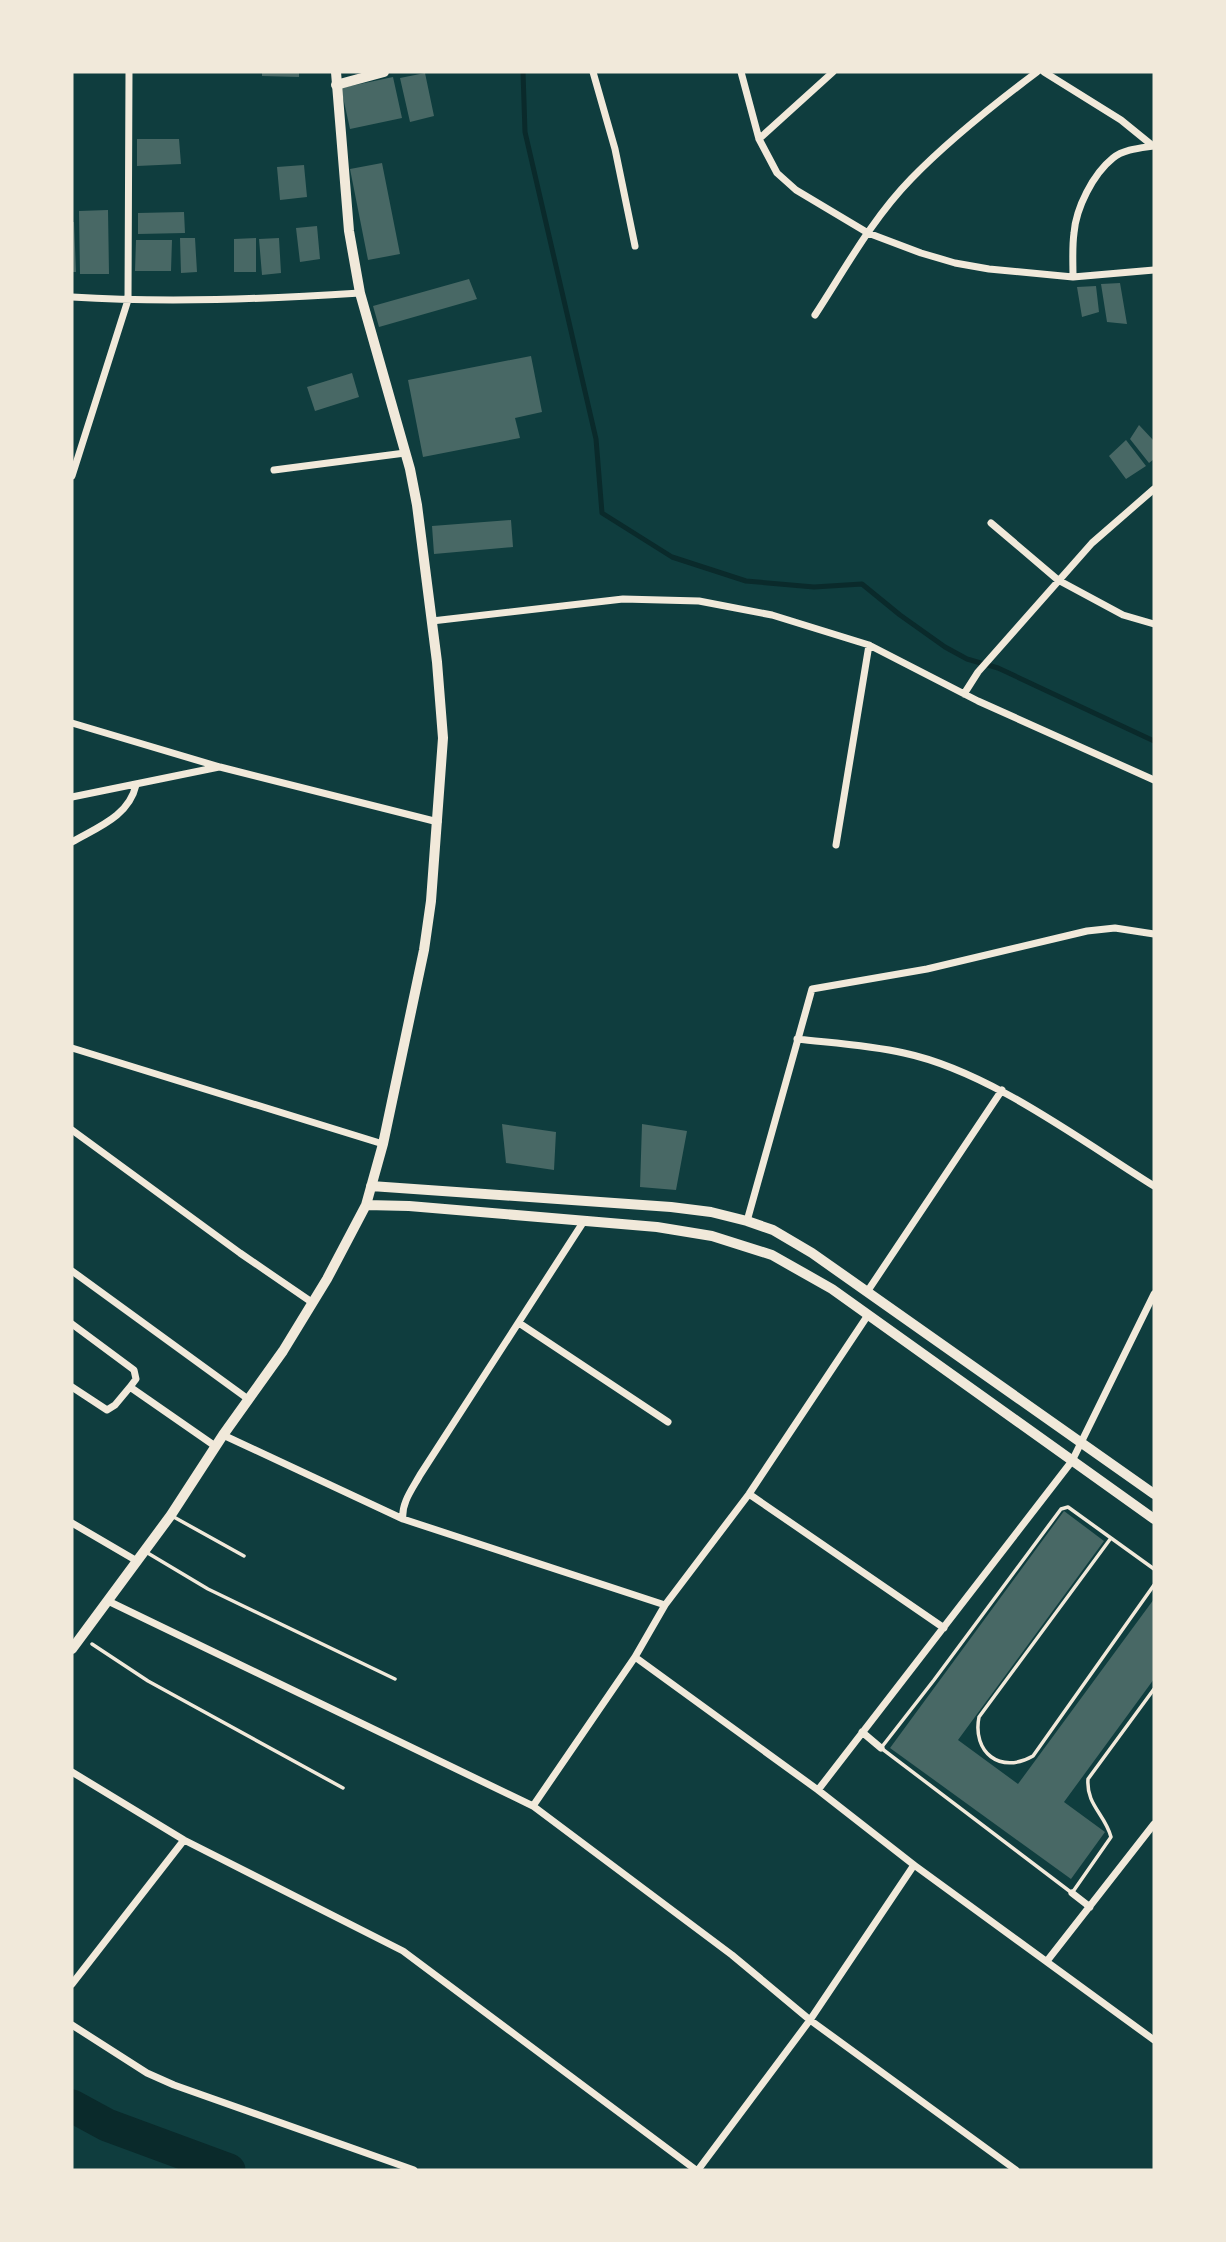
<svg xmlns="http://www.w3.org/2000/svg" width="1226" height="2242" font-family="Arial,sans-serif">
<style>
.lines{fill:none;stroke-linecap:round;stroke-linejoin:round}
.stream{stroke:#0a2a2b;stroke-width:5}
.river{stroke:#0a2a2b;stroke-width:33}
.building{fill:#486865}
.path{stroke:#f1e9da;stroke-width:3.5}
.service{stroke:#f1e9da;stroke-width:3.5}
.minor{stroke:#f1e9da;stroke-width:7}
.tertiary{stroke:#f1e9da;stroke-width:10}
.secondary{stroke:#f1e9da;stroke-width:10}
</style>
<rect width="100%" height="100%" fill="#0f3d3e"/>
<g class="lines">
<path class="stream" d="M523,72L525,132L596,439L602,513L672,557L746,581L814,587L862,584L900,615L945,647L967,659L998,668L1154,741"/>
<path class="river" d="M72,2106L107,2125L229,2170"/>
</g>
<path class="building" d="M262,72H299V77L262,76Z
M425,73L434,116L410,122L400,78Z
M393,77L402,118L350,129L341,88Z
M137,139H179L181,164L137,166Z
M382,163L400,254L368,260L350,169Z
M304,165L307,197L280,200L277,167Z
M108,210L109,274H80L79,211Z
M184,212L185,233L138,234V213Z
M72,222H74L76,272H72Z
M317,226L320,259L300,262L296,228Z
M180,238H195L197,272L181,273Z
M256,238V272H234V239Z
M279,238L281,273L262,275L259,239Z
M136,240H172L171,271H135Z
M469,279L477,299L379,327L373,306Z
M1120,283L1127,324L1107,322L1101,284Z
M1096,286L1099,312L1082,317L1077,287Z
M531,356L542,412L515,418L520,438L423,457L408,380Z
M352,373L359,397L315,411L307,387Z
M1139,425L1154,441V459L1149,463L1130,439Z
M1126,440L1146,466L1126,479L1109,456Z
M511,520L513,547L434,554L432,526Z
M502,1124L556,1132L554,1170L506,1163Z
M642,1124L687,1131L676,1190L640,1187Z
M1064,1511L1104,1541L958,1740L1018,1784L1154,1599V1679L1064,1802L1105,1832L1071,1879L890,1748Z"/>
<g class="lines">
<path class="path" d="M92,1644L148,1681L343,1788"/>
<path class="service" d="M172,1516L244,1556
M1111,1538L1154,1569
M146,1552L208,1589L395,1679
M1154,1585L1033,1756C1000,1775 972,1752 979,1717L1111,1538L1068,1507L1061,1509L934,1680L881,1748L1072,1893L1111,1837C1105,1814 1086,1805 1088,1779L1154,1689"/>
<path class="minor" d="M593,72L615,149L635,246
M741,72L759,139L777,173L796,190L868,233L921,253L955,263L989,269L1073,277L1154,270
M1044,72L1121,120L1153,146
M759,139L833,72
M1073,277C1073,262 1072,247 1074,233C1076,208 1093,174 1113,158C1124,149 1141,148 1154,146
M72,297C168,303 265,299 360,293
M815,315C845,269 872,219 911,179C949,140 993,105 1037,72
M274,470L405,453
M72,476L128,300L129,72
M991,523L1058,580L1123,615L1154,624
M432,621L623,599L699,601L772,615L869,645L978,701L1154,780
M964,694L978,672L1092,543L1154,489
M72,723L220,767L438,822
M72,797L219,767
M72,842C98,827 129,816 136,785
M836,845L869,645
M797,1039C833,1043 869,1045 904,1053C989,1071 1080,1140 1154,1186
M72,1048L383,1144
M72,1130L240,1253L313,1303
M584,1221L420,1475C413,1488 401,1503 403,1519L665,1605
M747,1221L812,989L927,969L1087,931L1115,928L1154,934
M72,1271L248,1399
M867,1292L1002,1090
M519,1323L668,1422
M72,1324L134,1370L136,1379L130,1387
M72,1387L107,1410L115,1405L130,1387L215,1446
M223,1435L403,1519
M749,1494L944,1628
M72,1523L137,1561
M108,1601L533,1806L732,1955L810,2020L1016,2170
M635,1657L818,1790L914,1865L1154,2040
M862,1732L881,1748
M72,1772L184,1840L403,1951L696,2170
M818,1790L1072,1461L1154,1294
M533,1806L635,1657L665,1605L749,1494L868,1315
M1072,1893L1090,1907
M1047,1961L1154,1824
M72,1984L184,1840
M72,2025L147,2073L174,2085L414,2170
M698,2170L810,2020L914,1865"/>
<path class="tertiary" d="M336,85L384,72"/>
<path class="secondary" d="M371,1186L671,1207L711,1212L747,1221L773,1230L812,1253L1154,1494
M366,1205L409,1206L657,1227L712,1236L772,1255L832,1289L1154,1519
M72,1649L171,1515L223,1435L283,1351L327,1279L366,1205L383,1144L424,950L431,901L443,738L437,662L417,505L410,469L360,293L349,231L336,72"/>
</g>
<rect width="1226" height="2242" fill="none" stroke="#f1e9da" stroke-width="147"/>
</svg>
